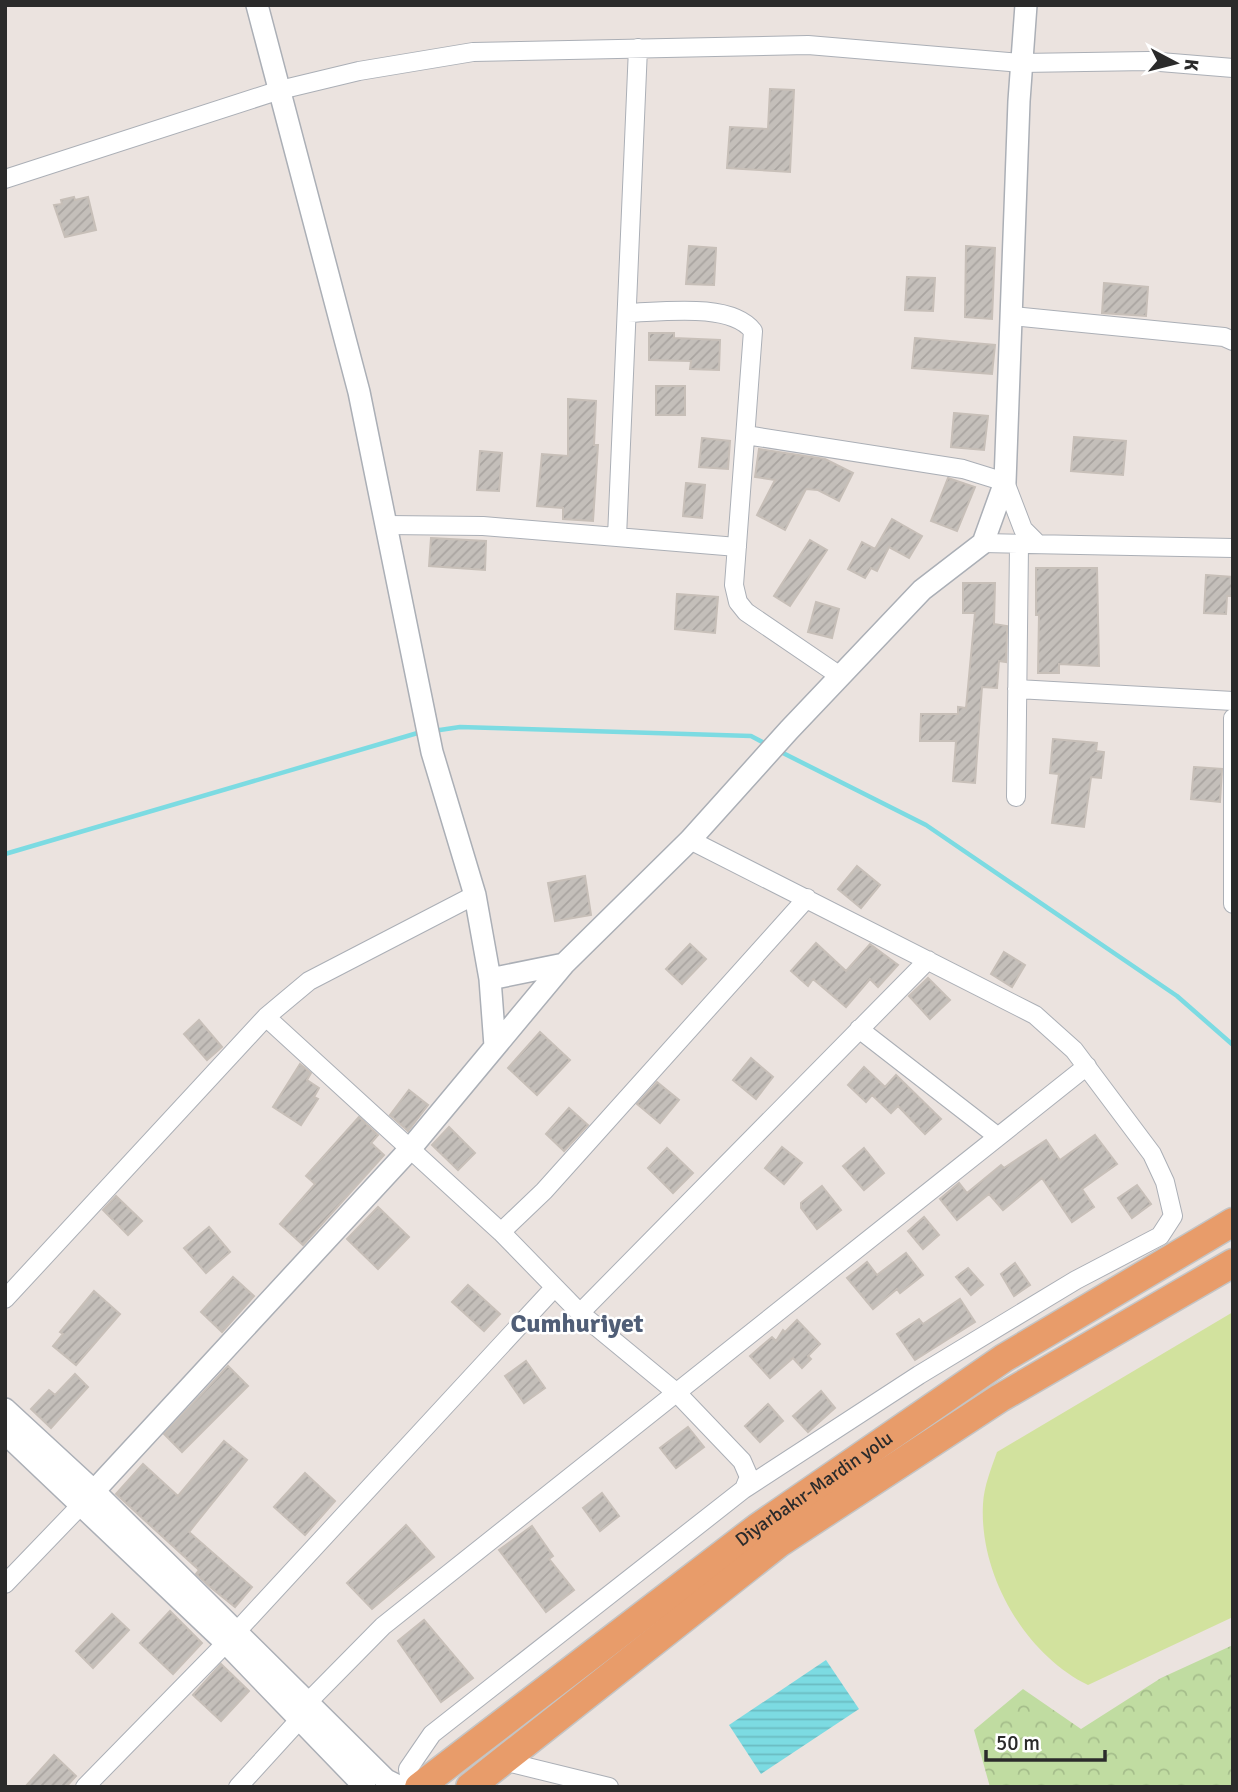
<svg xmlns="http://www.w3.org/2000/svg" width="1238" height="1792" font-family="Signika,sans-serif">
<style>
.forest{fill:url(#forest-crowns)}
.pitch{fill:#d2e29e}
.water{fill:url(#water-rules)}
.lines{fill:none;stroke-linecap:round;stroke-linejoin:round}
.stream{stroke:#7cdbe2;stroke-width:4.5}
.building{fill:url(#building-hatch);stroke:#c7bfb8;stroke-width:2}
.minor-casing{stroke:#abafb6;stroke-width:20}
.tertiary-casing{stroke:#abafb6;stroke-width:24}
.trunk-casing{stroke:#c4c4c4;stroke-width:31}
.minor{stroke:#fff;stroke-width:18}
.tertiary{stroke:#fff;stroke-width:21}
.trunk{stroke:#e89c6a;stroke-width:28}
.labels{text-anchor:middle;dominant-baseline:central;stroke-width:5;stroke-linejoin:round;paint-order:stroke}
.street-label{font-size:19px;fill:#2b2b2b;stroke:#fff}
.district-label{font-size:26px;font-weight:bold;fill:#505e77;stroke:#fff}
</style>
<defs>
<pattern id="forest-crowns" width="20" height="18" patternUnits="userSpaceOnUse" patternTransform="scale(1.75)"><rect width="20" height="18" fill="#c0dca1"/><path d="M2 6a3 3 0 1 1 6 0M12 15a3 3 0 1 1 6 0" fill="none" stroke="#a5bd8b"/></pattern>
<pattern id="water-rules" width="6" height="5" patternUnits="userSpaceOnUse" patternTransform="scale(1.75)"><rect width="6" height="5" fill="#7cdbe2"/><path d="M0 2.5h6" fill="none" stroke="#6bbcc2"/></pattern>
<pattern id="building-hatch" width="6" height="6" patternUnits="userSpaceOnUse" patternTransform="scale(1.75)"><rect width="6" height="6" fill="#c4bfba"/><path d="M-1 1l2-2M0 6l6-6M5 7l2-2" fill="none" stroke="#a9a4a0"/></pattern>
</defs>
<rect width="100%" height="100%" fill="#ebe3df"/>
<path class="forest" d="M1233,1645V1787H990L974,1730L1023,1689L1081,1729L1161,1678Z"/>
<path class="pitch" d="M1233,1312V1617L1088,1685C1025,1654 979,1575 983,1504C984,1486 991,1469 997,1452Z"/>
<path class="water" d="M826,1660L859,1709L761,1774L729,1725Z"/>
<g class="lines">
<path class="stream" d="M433,731L460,727L751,736L768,745
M779,751L926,825L1177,996L1233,1045
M5,854L421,732"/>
</g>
<path class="building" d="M770,89L794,90L790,172L727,168L730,127L768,129Z
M74,197L75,200L88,197L96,230L65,237L54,205L62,204L61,200Z
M689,246L716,248L714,285L686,284Z
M966,246L995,248L992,319L965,317Z
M907,277L935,278L933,311L905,310Z
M1104,283L1148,287L1146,316L1102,313Z
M649,333H674V338L720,340L719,370L690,369L691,361L649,360Z
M915,338L995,345L992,374L912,368Z
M656,386H685V415H656Z
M568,399L596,401L594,445H598L593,521L563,519V508L537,506L542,454L568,456Z
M954,413L988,416L984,450L951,447Z
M1074,437L1126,441L1123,475L1071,471Z
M702,438L730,441L728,469L699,467Z
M759,449L825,459L853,473L839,501L818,490L806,489L785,530L757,515L775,480L755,477Z
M480,451L502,453L499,491L477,490Z
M948,478L975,487L957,531L931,521Z
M686,483L705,485L702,518L683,516Z
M892,519L922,536L909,558L889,547L877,571L871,568L865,578L848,569L862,542L875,549Z
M431,538L486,541L485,570L429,566Z
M810,540L827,550L790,606L774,596Z
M1036,568H1097L1099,666L1059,664V673H1038L1039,615H1036Z
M1206,575L1233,577L1232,596H1227L1226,614L1204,613Z
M963,583H995L994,624L1007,626L1006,662L999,661L997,688L982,687L975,783L953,781L956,741H920L921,714H958V707L966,708L975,613H963Z
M677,594L718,597L715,633L675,629Z
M816,602L839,609L832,638L808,632Z
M1053,739L1097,743L1096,751L1104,752L1101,778L1091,777L1084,827L1052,823L1059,774L1050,773Z
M1194,767L1222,769L1220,802L1191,799Z
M857,866L880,885L861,908L838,889Z
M585,876L591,915L555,921L548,883Z
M816,943L846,971L870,944L898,965L878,987L870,979L846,1007L813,979L808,986L791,971Z
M690,944L706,959L682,984L666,969Z
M1004,952L1025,965L1012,987L991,974Z
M928,978L950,1000L930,1019L909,996Z
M199,1020L222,1047L207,1060L184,1034Z
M540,1032L570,1060L537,1095L508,1068Z
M751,1058L773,1077L756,1099L733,1080Z
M300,1064L311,1073L307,1080L319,1088L314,1097L318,1099L301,1125L273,1107Z
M864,1067L885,1087L896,1075L941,1119L925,1134L898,1106L891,1113L872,1095L866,1102L848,1085Z
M657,1082L679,1100L660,1123L637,1104Z
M409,1090L428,1105L408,1131L390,1115Z
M569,1108L588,1125L564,1151L546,1134Z
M359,1117L378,1135L371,1143L384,1155L303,1245L280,1224L315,1184L306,1176Z
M449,1127L475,1153L458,1170L432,1145Z
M1095,1135L1117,1164L1082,1189L1094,1207L1072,1222L1042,1178L1003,1210L989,1194L957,1220L940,1199L959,1183L967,1193L1001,1165L1004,1168L1046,1140L1060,1160Z
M782,1147L802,1163L784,1184L765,1168Z
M667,1148L693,1173L673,1193L648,1168Z
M864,1148L884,1173L864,1190L843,1166Z
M1137,1185L1151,1204L1132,1218L1118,1198Z
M822,1186L841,1210L817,1229L801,1208V1203Z
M116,1196L142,1221L128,1235L103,1210Z
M378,1207L409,1237L378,1269L347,1239Z
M924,1217L939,1235L923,1249L908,1231Z
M209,1227L230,1252L206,1273L184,1248Z
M906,1253L923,1275L900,1293L897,1289L873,1309L847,1278L867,1262L877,1275Z
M1015,1263L1030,1285L1014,1296L1001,1274Z
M968,1268L983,1285L971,1295L956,1277Z
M233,1277L254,1296L222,1332L201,1312Z
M468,1285L500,1314L484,1331L452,1302Z
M94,1291L120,1314L76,1365L53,1346L63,1334L60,1332Z
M960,1299L975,1322L915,1360L897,1334L919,1319L923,1324Z
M797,1320L820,1344L808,1356L811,1359L802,1368L793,1358L770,1378L750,1356L772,1337L776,1341L783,1330L785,1332Z
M526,1361L545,1388L524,1403L505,1376Z
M228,1366L248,1386L182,1452L164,1434Z
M75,1374L88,1387L51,1428L31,1409L49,1390L55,1395Z
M821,1391L835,1408L808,1432L793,1416Z
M768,1404L783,1421L760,1442L745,1426Z
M688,1427L704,1447L676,1468L660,1448Z
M224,1441L247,1460L189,1532L252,1587L235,1607L209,1586L196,1574L199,1570L116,1494L143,1464L178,1496Z
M305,1473L335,1501L305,1535L274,1507Z
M602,1493L619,1516L600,1531L583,1508Z
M406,1525L434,1557L372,1609L347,1583Z
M532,1526L553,1556L549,1559L574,1590L546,1612L499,1550Z
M170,1611L202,1643L173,1674L140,1643Z
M112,1614L129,1630L93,1668L76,1651Z
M424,1620L473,1678L441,1702L398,1641Z
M221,1664L249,1691L221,1721L193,1695Z
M54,1755L76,1776L66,1787H25Z"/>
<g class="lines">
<g class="minor-casing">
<path id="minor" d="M5,179L280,90L359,71L473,52L808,45L1022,63L1148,61L1233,68
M628,313C661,312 731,302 753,331L734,585L738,602L746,612L840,676
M1012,316L1224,337L1233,341
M746,435L963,469L1005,482L1023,529L1036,542
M386,525L483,526L737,547
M617,537L638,48
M983,543L1233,548
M1017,689L1233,701
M1233,718V904
M1016,797L1019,545
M690,840L1035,1015L1074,1050L1152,1154L1165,1182L1173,1216L1160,1236L1076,1280L919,1375L744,1489
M266,1017L501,1232L580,1313L677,1393L742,1461L749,1477L744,1489L432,1734L408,1769L411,1787
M859,1029L997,1136
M501,1232L544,1191L807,898
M5,1299L266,1017L309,981L475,895
M580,1313L928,960
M5,1584L82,1504
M503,1761L609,1787
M85,1787L226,1643L554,1288
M238,1787L300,1719L307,1703L383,1626L1087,1066"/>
</g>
<g class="tertiary-casing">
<path id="tertiary" d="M257,5L359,392L432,752L475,895L490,979L495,1046
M490,979L564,964
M5,1409L94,1491L386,1780L400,1787
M5,1433L226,1643L365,1787
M82,1504L410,1149L564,964L690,840L789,730L922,590L983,543L1005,482L1019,101L1026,5"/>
</g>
<g class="trunk-casing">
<g id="trunk">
<path id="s1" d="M419,1787L757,1528L1004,1358L1233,1222"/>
<path d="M470,1787L779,1543L1000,1398L1233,1263"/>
</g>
</g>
<use href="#minor" class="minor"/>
<use href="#tertiary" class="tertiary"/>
<use href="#trunk" class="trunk"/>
</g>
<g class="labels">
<g class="street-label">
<text stroke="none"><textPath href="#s1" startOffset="495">Diyarbakır-Mardin yolu</textPath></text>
</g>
<g class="district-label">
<text x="577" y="1324">Cumhuriyet</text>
</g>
</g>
<rect width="1238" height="1792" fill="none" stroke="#2b2b2b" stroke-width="14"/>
<g transform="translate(1175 63) rotate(97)" stroke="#ffffff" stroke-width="5" paint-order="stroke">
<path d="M0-5L12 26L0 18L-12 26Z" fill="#2b2b2b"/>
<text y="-10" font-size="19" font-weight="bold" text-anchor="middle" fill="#2b2b2b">K</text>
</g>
<path d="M986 1750v10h119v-10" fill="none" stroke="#2b2b2b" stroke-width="3.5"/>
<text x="996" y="1750" font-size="21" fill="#2b2b2b" stroke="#ffffff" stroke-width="5" paint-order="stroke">50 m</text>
</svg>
